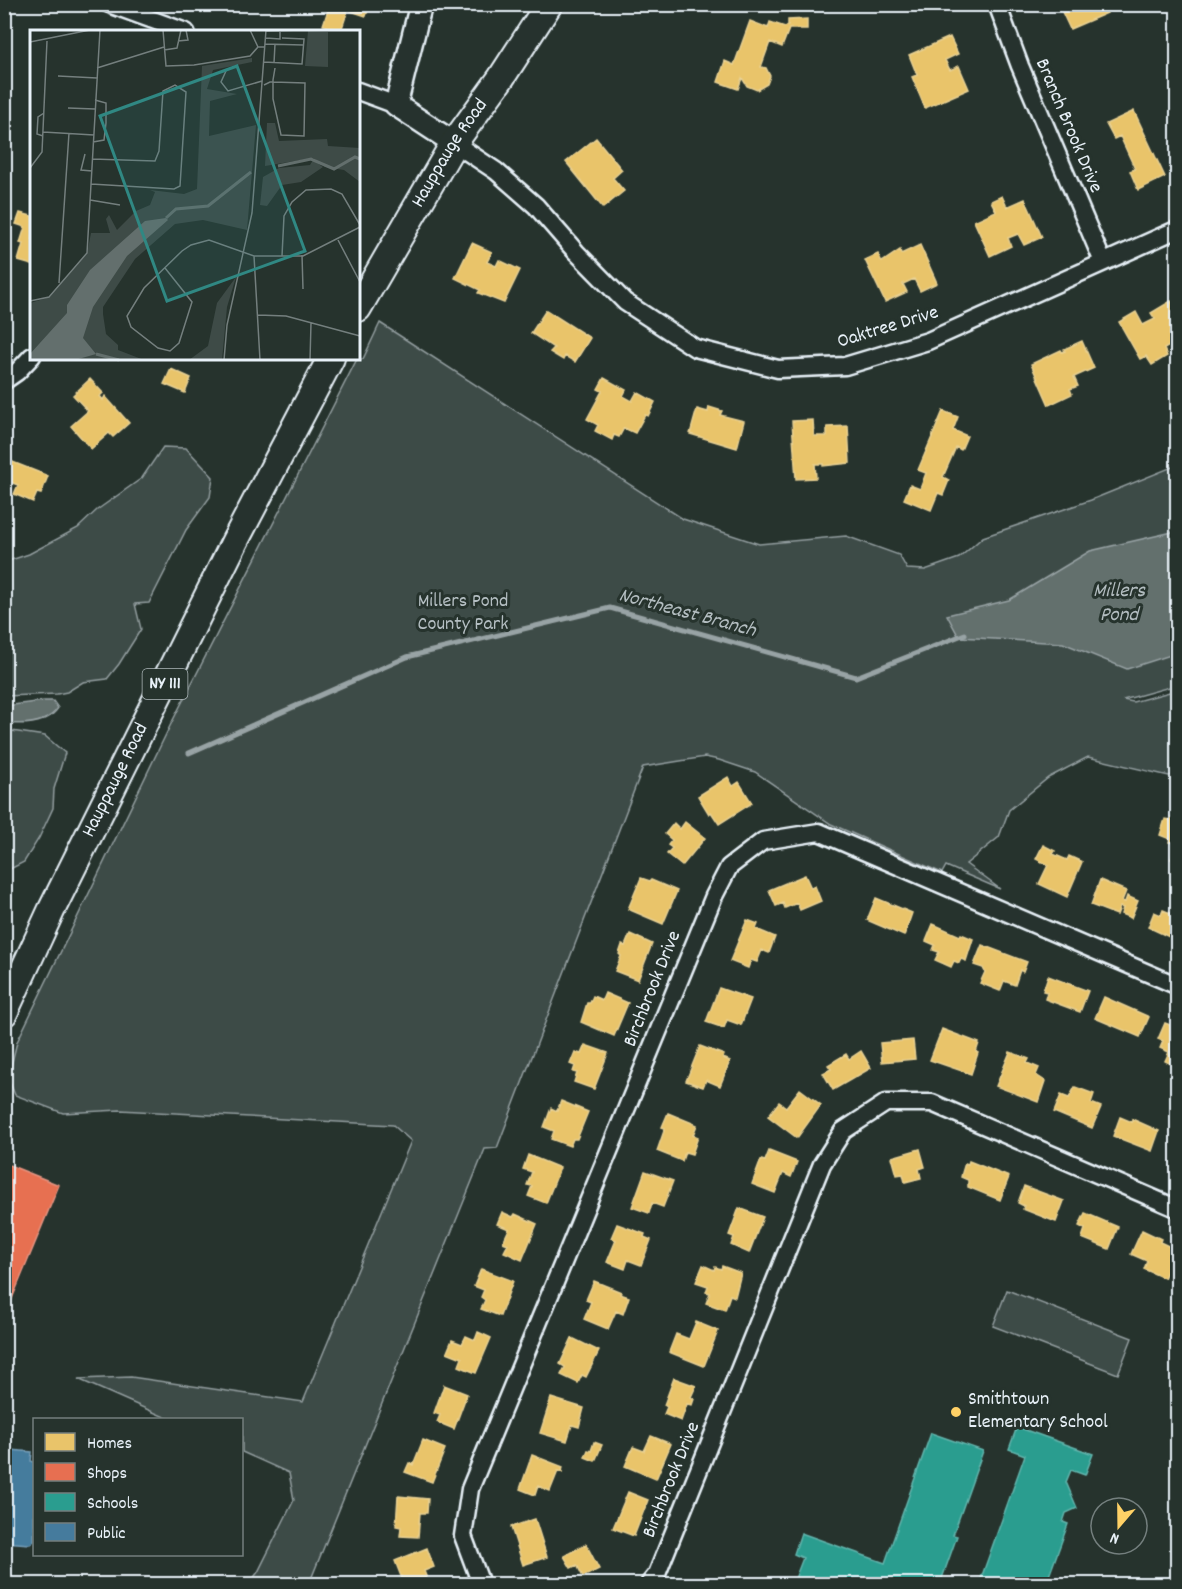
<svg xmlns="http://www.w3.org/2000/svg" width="1182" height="1589" font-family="Dekko,sans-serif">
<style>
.green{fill:#3e4b47;stroke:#939ea0;stroke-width:1.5}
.water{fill:#636f6d;stroke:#98a3a5;stroke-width:1.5}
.homes{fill:#e9c46a;stroke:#e9d295;stroke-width:1.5}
.shops{fill:#e76f51;stroke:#e79683;stroke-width:1.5}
.schools{fill:#2a9d8f;stroke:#63b6ae;stroke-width:1.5}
.public{fill:#457b9d;stroke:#769eb8;stroke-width:1.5}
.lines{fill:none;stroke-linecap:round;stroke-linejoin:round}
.stream{stroke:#98a3a5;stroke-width:5}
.minor-casing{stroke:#e8f1f8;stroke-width:21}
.tertiary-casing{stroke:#e8f1f8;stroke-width:26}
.primary-casing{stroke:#e8f1f8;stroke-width:30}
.minor{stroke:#26332d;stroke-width:16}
.tertiary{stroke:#26332d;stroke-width:21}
.primary{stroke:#26332d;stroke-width:26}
.poi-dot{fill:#ffd166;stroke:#26332d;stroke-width:2}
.labels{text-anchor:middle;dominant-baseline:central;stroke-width:6;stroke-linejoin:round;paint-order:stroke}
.shield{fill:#26332d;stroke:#aeb8bb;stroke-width:1.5}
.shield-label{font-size:18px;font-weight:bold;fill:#e8f1f8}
.street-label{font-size:20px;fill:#e8f1f8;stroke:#26332d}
.park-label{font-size:20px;fill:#b5bfc3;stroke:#26332d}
.poi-label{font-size:20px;fill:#e8f1f8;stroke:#26332d;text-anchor:start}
.water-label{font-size:21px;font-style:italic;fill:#b3bdc0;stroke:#26332d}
.inset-river{fill:none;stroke:#636f6d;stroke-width:3}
.inset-road{fill:none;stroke:#747f7e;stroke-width:1.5}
.view{fill:#308883;fill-opacity:0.15;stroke:#308883;stroke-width:3}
.inset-edge{fill:none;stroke:#e8f1f8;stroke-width:3}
</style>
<rect width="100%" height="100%" fill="#26332d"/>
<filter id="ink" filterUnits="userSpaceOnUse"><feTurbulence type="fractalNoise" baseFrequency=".0167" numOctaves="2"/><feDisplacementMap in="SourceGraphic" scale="12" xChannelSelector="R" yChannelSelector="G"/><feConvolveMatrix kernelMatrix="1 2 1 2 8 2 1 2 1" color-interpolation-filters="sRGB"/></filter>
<g filter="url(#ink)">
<path class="green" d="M380,323L683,519L759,544L846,536L899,555L907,569L925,570L959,558L983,537L1091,500L1177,465V685L1123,700L1133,702L1177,690V773L1169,776L1088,757L1048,778L1009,810L999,837L966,864L1000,889L946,866L942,873L831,824L755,772L719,760L705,757L643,767L497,1148L485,1149L309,1584H249L258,1572L294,1500L289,1473L242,1452V1420L169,1419L78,1379L131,1377L303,1402L411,1141L393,1125L120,1110L63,1113L15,1095L8,1078L17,1042L170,726L357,359H363Z
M163,447L186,448L213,477L210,497L186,530L149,603L135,604L141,629L119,664L107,679L83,682L67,692L57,694L5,696V562L29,554L78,528L97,510L142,478Z
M5,730L45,736L65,753L54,789L53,808L39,838L24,862L6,871L5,874Z
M1007,1290L1132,1338L1118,1374L993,1326Z"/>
<path class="water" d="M1177,531V653L1127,669L1063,643L959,637L947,615L1009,600L1090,551Z
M44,701H53L58,708C47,725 23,725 5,723V706Z"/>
<path class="homes" d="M330,4H370L366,16L348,10L341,31L323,25Z
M1073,4H1103L1107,13L1070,29L1062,12L1074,7Z
M807,19V29H789L782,47L770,42L761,67L766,68L770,76L767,84L757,90L747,86L742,78L738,89L718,82L725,61L734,65L750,21L768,28L770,22L785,27L788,25V20Z
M950,37L958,54L945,60L950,70L959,66L969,89L925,108L912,77L917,75L909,55Z
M1134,111L1165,177L1138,190L1130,171L1135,169L1120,136L1114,139L1106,124Z
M596,138L622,170L613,178L624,191L603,208L566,162Z
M1002,196L1007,207L1025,199L1042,237L1024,245L1018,234L1008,238L1011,246L990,256L974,221L996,211L991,201Z
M20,213L32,216V265L18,261L23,244L20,243L25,227L16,224Z
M472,243L492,252L487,262L496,266L499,260L520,270L504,303L478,293L480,290L455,278Z
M920,245L937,283L920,291L914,279L903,284L907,292L885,302L865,260L878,254L882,262L900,250L901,254Z
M1171,301L1178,312V344L1176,342L1164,349L1167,356L1152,365L1146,356L1140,359L1119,322L1136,312L1143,325L1155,319L1151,313Z
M546,310L590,338L575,362L565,356L563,360L550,352L554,348L531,333Z
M1082,341L1094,368L1074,377L1078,386L1070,389L1072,394L1049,405L1031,364L1061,350L1062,352L1065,351L1064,349Z
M171,369L191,378L185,393L164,384Z
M604,378L626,390L623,396L632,401L637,392L655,402L648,416L645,415L635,433L624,428L619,437L614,435L612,440L595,431L598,425L587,419L602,391L598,389Z
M90,379L103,393L100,396L103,400L105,396L129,423L113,437L109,433L91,449L71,426L88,411L73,395Z
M709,407L722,411L720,415L744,421L737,448L690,434L697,409L708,412Z
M943,411L958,417L953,430L967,436L961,450L956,447L943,477L949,480L943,495L938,493L931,510L904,499L910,485L920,489L926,473L918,470Z
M813,420L814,436H827V427L848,426L850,463L823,466V464H815L816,478L796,479L792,421Z
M10,461L48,476L41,494L37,493L33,502L14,494L18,485L10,482L11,479L4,476Z
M728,777L733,786L739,782L752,803L719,824L711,812L709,814L698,796Z
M1174,811L1178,812V862L1171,859L1176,844L1169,842L1170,839L1160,835L1165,819L1170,820Z
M685,822L705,838L682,866L667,854L672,848L668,845L672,840L665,834L674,823L680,829Z
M1043,845L1055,851L1053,854L1067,860L1069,856L1082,862L1067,897L1039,884L1048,865L1036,859Z
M805,875L811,888L815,886L821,901L800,910L797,903L785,908L783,903L776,906L769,890Z
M641,878L650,881L651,880L677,891L663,924L628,909Z
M1100,880L1126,891L1122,901L1125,902L1127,896L1138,901L1131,918L1121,914L1123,908L1120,907L1117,915L1091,905Z
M876,898L912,913L904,936L867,920Z
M1163,910L1178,916V941L1148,927L1154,912L1161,915Z
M747,920L758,924L756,929L775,937L769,953L762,950L757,962L751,960L748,968L730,961Z
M933,924L960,936L961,934L973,939L966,961L961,959L959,963L954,961L951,967L935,960L939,952L933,950L935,945L926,941Z
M630,934L652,944L638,980L615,971L621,956L619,954L622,945L625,946Z
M982,945L1027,962L1023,972L1020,970L1015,985L1004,981L1000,991L980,983L985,972L983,968L974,965Z
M1048,976L1088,991L1080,1012L1045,999L1047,992L1043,991Z
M719,988L751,999L741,1025L727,1020L724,1028L706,1022Z
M605,993L628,1003L614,1036L581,1022L587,1003H590L593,996L602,1000Z
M1104,997L1149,1017L1140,1037L1095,1018Z
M1165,1023L1178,1028V1067L1165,1061L1169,1052L1160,1048L1163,1041L1158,1039Z
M942,1029L979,1043L976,1052L978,1053L971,1074L930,1060Z
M913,1040L915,1059L882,1062L880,1043Z
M585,1045L608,1053L594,1089L574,1082L577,1073L573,1072L575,1066L570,1064L575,1052L581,1054Z
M700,1046L724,1055L723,1058L730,1061L720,1086L706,1080L703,1087L686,1081Z
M861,1051L871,1068L833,1090L823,1073L831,1069L828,1065L846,1054L849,1059Z
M1010,1052L1029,1059L1027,1063L1039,1068L1036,1075L1045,1081L1038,1102L996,1086Z
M1075,1087L1094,1094L1091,1103L1101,1107L1092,1128L1054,1112L1061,1095L1069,1098Z
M800,1089L821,1105L797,1138L768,1116L779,1102L786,1107Z
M561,1101L588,1112L577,1139H573L570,1146L551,1139L554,1131L544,1127L551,1108L557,1111Z
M668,1113L697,1125L693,1135L698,1137L692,1154L685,1152L682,1161L657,1151L665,1128L662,1127Z
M1120,1117L1132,1122V1119L1159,1131L1152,1151L1113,1136Z
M920,1149L925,1167L919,1169L921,1178L905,1182L903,1174L897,1175L892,1157Z
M769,1151L797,1162L791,1177L783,1173L775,1193L752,1184L761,1160L765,1161Z
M528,1155L560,1168L546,1203L528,1196L532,1186L527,1185L532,1172L523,1169Z
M969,1161L1009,1177L1000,1200L968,1187V1180L961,1177L962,1173L965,1163L968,1164Z
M645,1171L673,1181L663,1207L652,1203L649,1213L632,1207Z
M1024,1186L1064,1201L1056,1222L1023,1209L1024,1206L1018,1203Z
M739,1208L763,1217L749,1253L731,1245L734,1237L729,1235Z
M502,1212L513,1217L515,1214L537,1224L522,1260L504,1252L508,1244L503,1242L509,1229L497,1224Z
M1085,1213L1118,1227L1109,1249L1082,1238L1085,1229L1079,1226Z
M617,1224L645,1234L644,1237L651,1240L641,1265L628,1260L625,1269L607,1262L616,1240L611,1238Z
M1142,1230L1161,1239L1160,1242L1177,1250L1164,1278L1144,1269L1147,1261L1131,1254Z
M703,1265L714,1270L715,1267L721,1269L722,1266L741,1273L735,1297L730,1295L725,1310L706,1303L710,1293L706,1292L708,1286L696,1282Z
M481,1269L513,1281L500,1316L481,1309L485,1300L481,1297L484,1290L474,1286Z
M594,1281L621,1292L620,1294L629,1297L623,1314L616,1311L608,1329L584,1319L591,1302L586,1300Z
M696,1322L718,1331L704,1366L669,1352L676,1334L689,1339Z
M478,1332L491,1338L476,1373L459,1366L462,1358L447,1352L452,1340L462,1344L466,1336L475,1340Z
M572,1338L599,1351L586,1377L582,1375L578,1383L561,1375L565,1367L560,1364Z
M674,1378L696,1386L691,1397L694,1399L692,1405L687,1404L681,1421L664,1414L667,1407L664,1405Z
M444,1385L467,1394L454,1429L437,1422L440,1415L434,1413Z
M551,1398L584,1408L579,1427L572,1425L567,1441L540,1433Z
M651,1436L671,1444L656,1479L625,1466L633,1447L644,1451Z
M423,1440L445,1449L432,1482L405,1472L409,1463L413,1465Z
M594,1442L602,1445L595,1461L585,1457L588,1450L591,1451Z
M532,1455L563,1467L562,1472L558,1471L550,1491L538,1486L535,1495L520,1489Z
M628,1492L648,1500L634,1536L613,1528Z
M398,1496L428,1499L427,1513H420L418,1537L400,1536L401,1527L396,1526Z
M535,1519L547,1557L523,1565L511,1527Z
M586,1544L599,1569L583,1577L577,1565L571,1568L564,1556Z
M427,1548L434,1567L424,1571L429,1584H404L395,1561Z"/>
<path class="shops" d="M4,1163L59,1185L4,1318Z"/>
<path class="schools" d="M1017,1427L1093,1454L1085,1475L1071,1470L1066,1482L1077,1508L1066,1513L1063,1522L1068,1524L1046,1584H979L1025,1455L1009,1449Z
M931,1433L983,1451L953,1535L957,1536L940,1584H793L803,1558L794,1554L801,1533L885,1563Z"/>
<path class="public" d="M4,1447L11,1450L32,1452L31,1461L34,1462V1541L30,1544L4,1542Z"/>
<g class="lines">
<path class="stream" d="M189,753L407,657L610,608L856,677L965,634"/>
<g class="minor-casing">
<path id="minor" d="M109,4L186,32
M997,4L1020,66L1103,262
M358,91L396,105
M454,143L496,171L536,206L576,252L625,302L695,348L778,369L845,366L928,341L1178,229
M4,381L17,372L32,356
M481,1584L463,1536L470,1489L714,896L729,867L763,841L819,832L1178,986
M649,1584L657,1574L822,1164L843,1131L886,1103H932L1178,1209"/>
</g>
<g class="tertiary-casing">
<path id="tertiary" d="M421,4L396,105L454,143"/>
</g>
<g class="primary-casing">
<g id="primary">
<path id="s1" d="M358,308L454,143L501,78L549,4"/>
<path id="s2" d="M4,1013L51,911L235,541L331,358"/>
</g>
</g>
<use href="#minor" class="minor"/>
<use href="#tertiary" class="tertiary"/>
<use href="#primary" class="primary"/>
</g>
</g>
<circle class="poi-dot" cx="956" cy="1412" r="6"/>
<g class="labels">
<rect class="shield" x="142.5" y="669" width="45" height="30" rx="4.5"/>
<g class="shield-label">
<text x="165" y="684">NY 111</text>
</g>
<g class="street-label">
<text transform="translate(1068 126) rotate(67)">Branch Brook Drive</text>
<text stroke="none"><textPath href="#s1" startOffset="180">Hauppauge Road</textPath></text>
<text transform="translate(888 328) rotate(-17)">Oaktree Drive</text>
<text stroke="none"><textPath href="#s2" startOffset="258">Hauppauge Road</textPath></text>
<text transform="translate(653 989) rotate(-68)">Birchbrook Drive</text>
<text transform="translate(672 1480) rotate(-68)">Birchbrook Drive</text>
</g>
<g class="park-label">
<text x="463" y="602">Millers Pond<tspan x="463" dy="23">County Park</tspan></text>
</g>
<g class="poi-label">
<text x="968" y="1400">Smithtown<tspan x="968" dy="23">Elementary School</tspan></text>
</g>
<g class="water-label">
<text x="1119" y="592">Millers<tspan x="1119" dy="24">Pond</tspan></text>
<text transform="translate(687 614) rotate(15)">Northeast Branch</text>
</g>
</g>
<g transform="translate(30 30)">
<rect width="330" height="330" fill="#26332d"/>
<path d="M278,1L298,2V37L275,36ZM222,28V32L183,40L177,59L207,64L180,71L179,106L226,95L217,200L173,190L145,194L105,229L73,277V284L76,304L88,315V320L114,330H0V273L20,267L57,224L61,203H80L76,189L79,185L87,200L106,181L120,175L125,162L120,160L154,164L167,159L172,36ZM237,93H245L249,111L297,109L298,116L330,118V152L314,140L295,137L283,128L235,136ZM283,130L293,137L271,152L252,155L237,176L230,175L233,147L249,138L280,135ZM206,247L197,277L192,330H159L178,316L187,273Z" fill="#3e4b47"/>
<path d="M136,188L138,190L97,226L63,277L53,308L66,324L45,330H0V324L37,283V275L60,240L115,191Z" fill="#636f6d"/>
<path class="inset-river" d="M248,136L281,129L304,139L325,127L330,129M136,188L146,179L178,176L221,142M66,324L89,330"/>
<path class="inset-road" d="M133,0L136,36L164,35L220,26L228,17M220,0L228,17H235M236,1L274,0M236,8L250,9V2M148,11L158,10L156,0M0,12L60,0M235,14L273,15M134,20L147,18L151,0M234,32L272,34L274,9L252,8M244,33L245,14M67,38L134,17M196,41L191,52L198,61L232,51M28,46L67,48M234,55L240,52H243L275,53L274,106L251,105L243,69V50L245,38M38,78L65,79M13,102L64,105M13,106L7,104L8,87L14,83M63,112L74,110L76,93V73L65,70M55,124L51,140L62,141M0,138L12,122L17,11M61,154L144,159L150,156L156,62L145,55L133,61L129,121L125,131L62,129M60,170L90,175M308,210L330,252M272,225L273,259M224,226L230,330M252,226L254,186L262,172L276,160L301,159L312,164L330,195M135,238L162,272L149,313L140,321L128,318L101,297L97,286L114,258L152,221L161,215L179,210L224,226H273L330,197M29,253L39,103M0,271L19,267L57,223L70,0M228,285L256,286L330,306M194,330L197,295L222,183L236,0M280,330L281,293"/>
<path class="view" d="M207,36L275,221L137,271L70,86Z"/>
<rect width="330" height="330" class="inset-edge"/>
</g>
<rect width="1182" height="1589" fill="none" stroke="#26332d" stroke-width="24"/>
<rect x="12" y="12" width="1158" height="1565" fill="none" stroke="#e8f1f8" stroke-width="2" filter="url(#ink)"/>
<rect x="33" y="1418" width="210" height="138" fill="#26332d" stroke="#747f7e" stroke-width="1.5"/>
<rect x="45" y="1433" width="30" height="18" fill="#e9c46a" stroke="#747f7e" stroke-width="1.5"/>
<text x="87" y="1448" font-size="18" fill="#e8f1f8">Homes</text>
<rect x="45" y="1463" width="30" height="18" fill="#e76f51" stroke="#747f7e" stroke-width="1.5"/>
<text x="87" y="1478" font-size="18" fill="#e8f1f8">Shops</text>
<rect x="45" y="1493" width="30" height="18" fill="#2a9d8f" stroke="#747f7e" stroke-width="1.5"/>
<text x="87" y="1508" font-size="18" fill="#e8f1f8">Schools</text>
<rect x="45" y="1523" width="30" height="18" fill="#457b9d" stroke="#747f7e" stroke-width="1.5"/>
<text x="87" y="1538" font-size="18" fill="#e8f1f8">Public</text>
<g transform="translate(1119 1526) rotate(200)"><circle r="28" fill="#26332d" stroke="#747f7e" stroke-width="1.5"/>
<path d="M0-4.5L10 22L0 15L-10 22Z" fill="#ffd166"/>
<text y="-9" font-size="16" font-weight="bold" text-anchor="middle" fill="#e8f1f8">N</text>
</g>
</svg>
